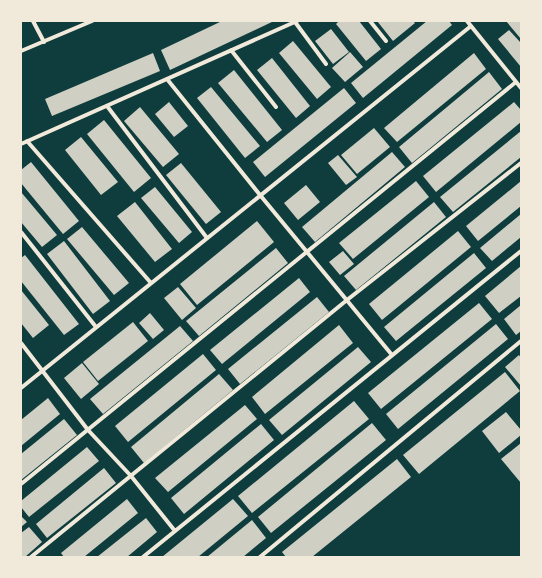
<svg xmlns="http://www.w3.org/2000/svg" width="542" height="578" font-family="'Alegreya Sans',sans-serif">
<style>
.building{fill:#cfcfc3}
.lines{fill:none;stroke-linecap:round;stroke-linejoin:round}
.minor{stroke:#f1e9da;stroke-width:4}
</style>
<rect width="100%" height="100%" fill="#0f3d3e"/>
<path class="building" d="M222,21H274L170,70L161,50Z
M339,21H359L381,49L366,61L336,24Z
M377,21H413L415,23L393,41Z
M427,21H449L452,25L363,98L351,83Z
M506,21H521V39Z
M331,29L349,52L333,64L315,41Z
M509,30L521,43V67L498,39Z
M293,41L331,87L317,99L279,53Z
M350,52L363,67L345,82L332,68Z
M153,53L160,71L52,116L45,99Z
M474,53L486,69L397,142L384,128Z
M272,58L310,106L296,118L257,70Z
M234,70L282,130L267,142L218,83Z
M489,72L502,89L412,163L399,147Z
M211,87L260,146L245,158L197,98Z
M344,88L356,103L265,177L253,162Z
M169,102L188,126L174,137L155,114Z
M514,102L521,110V122L436,192L423,176Z
M140,107L179,154L163,167L124,121Z
M104,120L151,178L134,192L87,134Z
M374,128L390,147L357,174L341,155Z
M521,131V157L453,212L440,197Z
M81,137L118,182L101,195L65,150Z
M392,152L405,167L315,242L302,227Z
M338,155L357,177L346,185L328,163Z
M31,162L79,221L63,234L21,183V170Z
M181,163L221,212L206,224L166,175Z
M416,181L429,197L353,259L339,243Z
M521,181V206L478,241L466,226Z
M306,185L320,202L298,220L284,203Z
M155,187L192,232L179,243L141,198Z
M21,192L57,235L42,247L21,222Z
M135,202L172,249L155,262L117,216Z
M434,202L446,217L356,290L344,276Z
M521,214V237L492,261L480,248Z
M257,221L274,242L197,305L180,284Z
M82,227L129,283L114,295L67,239Z
M458,231L471,247L382,320L369,304Z
M64,241L110,301L93,314L47,254Z
M276,248L288,263L199,336L186,321Z
M343,251L354,264L340,275L329,262Z
M474,253L486,268L396,341L384,327Z
M25,255L79,324L64,335L21,281V258Z
M521,266V296L499,313L485,296Z
M299,278L310,292L222,364L210,350Z
M178,287L196,308L182,320L164,298Z
M21,290L49,325L33,338L21,323Z
M317,297L329,312L240,384L228,369Z
M479,303L492,319L381,409L368,393Z
M521,305V331L516,335L504,319Z
M150,313L164,330L153,339L139,323Z
M133,322L148,341L98,381L83,362Z
M496,324L508,339L398,429L386,414Z
M339,325L353,343L265,414L252,397Z
M180,326L193,341L103,414L90,399Z
M358,347L371,362L282,435L269,420Z
M203,354L216,370L128,442L115,426Z
M519,355L521,358V386L505,367Z
M82,363L99,384L81,399L64,378Z
M505,372L520,391L419,474L403,455Z
M219,374L233,390L144,463L131,447Z
M48,398L60,414L21,446V420Z
M354,401L369,419L252,513L238,496Z
M245,405L257,419L168,492L155,478Z
M506,412L521,430V435L499,453L482,431Z
M64,419L77,435L21,480V454Z
M372,423L386,440L271,533L258,517Z
M261,424L274,440L184,514L171,498Z
M521,443V483L501,459Z
M87,447L99,461L29,517L21,507V501Z
M397,459L411,477L312,557H286L282,552Z
M104,468L116,483L47,538L36,524Z
M127,499L138,513L84,557H64L61,553Z
M233,499L248,516L237,525L198,557H162Z
M21,516L27,522L21,527Z
M146,518L157,532L127,557H97Z
M252,520L266,538L255,547L243,557H207Z
M29,527L42,542L25,557H21V533Z"/>
<g class="lines">
<path class="minor" d="M33,21L44,42
M370,21L386,41
M467,21L521,88
M295,22L326,64
M231,50L276,107
M21,51L92,21
M167,79L260,195L392,355
M107,106L207,238
M27,141L151,283
M21,144L297,21
M21,232L96,327
M21,343L88,430L131,476L175,531
M21,388L471,26
M21,484L516,82
M31,557L347,300L521,163
M143,557L521,251
M260,557L521,341"/>
</g>
<rect width="542" height="578" fill="none" stroke="#f1e9da" stroke-width="44"/>
</svg>
